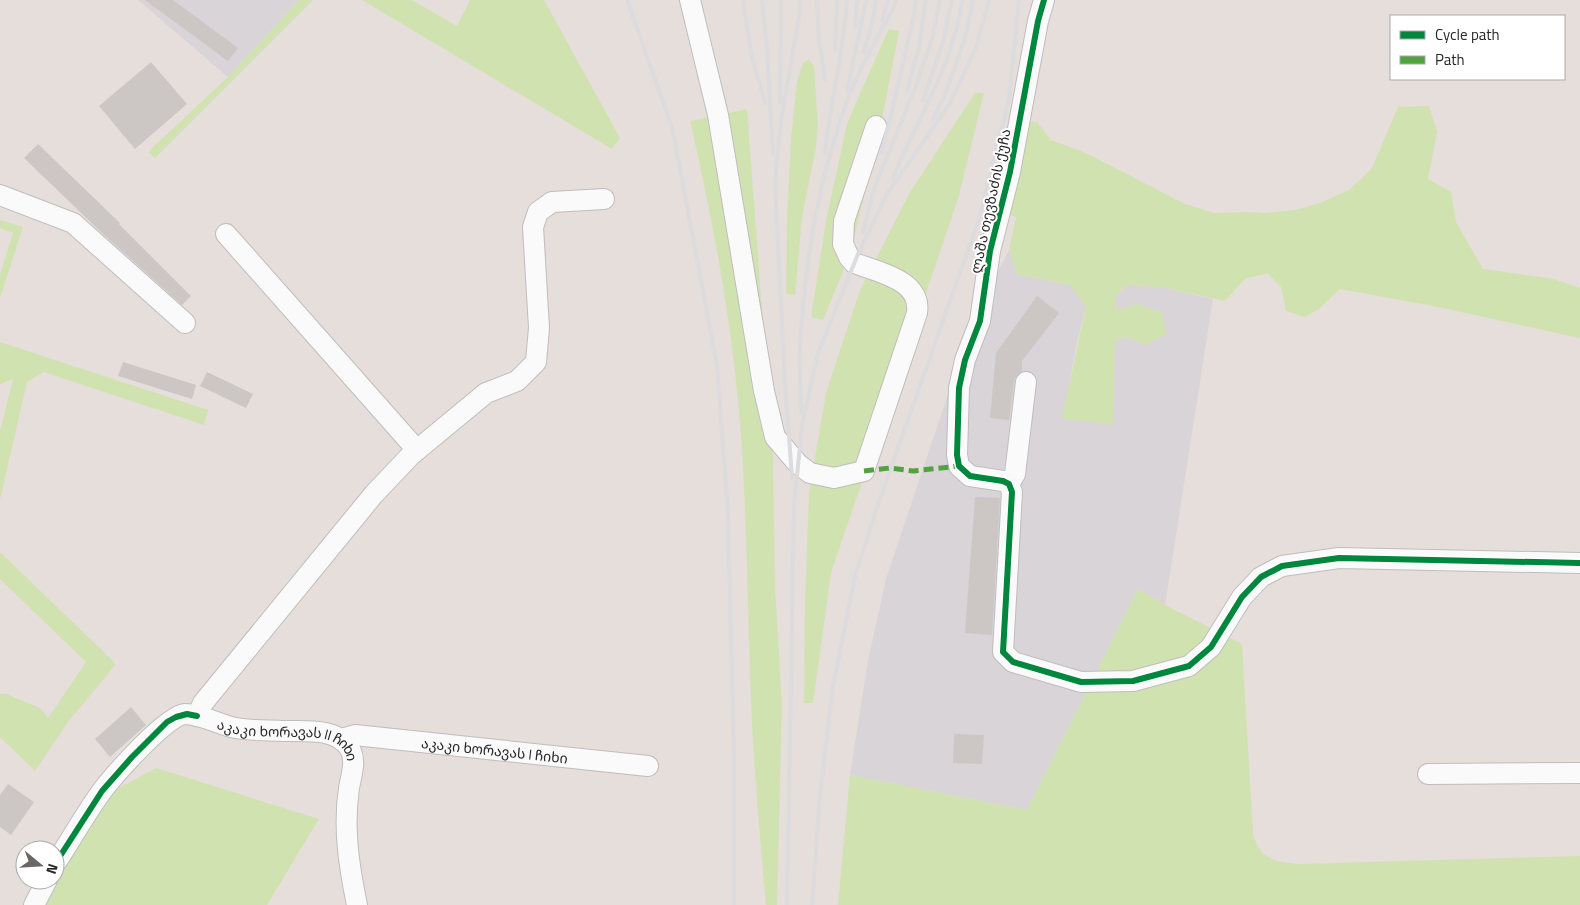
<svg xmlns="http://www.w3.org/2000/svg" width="1580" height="905" font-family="'Titillium Web','Noto Sans Georgian',sans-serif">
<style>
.industrial{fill:#d8d4d8}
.green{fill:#d1e2b1}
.building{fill:#ccc7c5}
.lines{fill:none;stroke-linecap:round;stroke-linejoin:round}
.minor-casing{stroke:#bfbdbd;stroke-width:22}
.minor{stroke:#fbfafa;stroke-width:20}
.rail{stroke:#dcdbdd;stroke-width:4}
.quiet{stroke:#51a342;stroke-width:5;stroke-dasharray:10 5;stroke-linecap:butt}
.cycleway-casing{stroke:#fff;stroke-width:9}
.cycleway{stroke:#00873e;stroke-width:6}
.labels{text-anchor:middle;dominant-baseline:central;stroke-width:4;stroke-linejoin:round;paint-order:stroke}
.street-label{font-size:14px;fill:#272727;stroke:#fff}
</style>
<rect width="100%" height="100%" fill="#e6dedb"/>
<path class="industrial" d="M138,0H299L228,77Z
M1009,250L1017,274L1070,285L1086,306L1076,347L1063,419L1115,339L1127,337L1145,345L1137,304L1117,310L1115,296L1128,285L1160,287L1213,299L1165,605L1138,589L1027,810L850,775L868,661L886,579L973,320Z"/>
<path class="green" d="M299,0H313L155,158L148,152L228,77Z
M362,0H412L457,26L470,0H544L620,138L612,149Z
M889,29L899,31L882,120L856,230L849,257L823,320L811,317L827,216L847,124L865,82Z
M809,59L814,66L818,124L816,148L802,217L795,295L786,294L787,219L791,138L797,81L803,63Z
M975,93H984L958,199L831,573L813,703H804L805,604L809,493L826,393L860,290L909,194Z
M1429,106L1437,132L1428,179L1451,192L1456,222L1483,269L1554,279L1580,288V338L1438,307L1340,289L1319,309L1305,317L1286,311L1281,287L1267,273L1245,279L1225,301L1160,287L1128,285L1115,296L1117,310L1137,304L1162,312L1166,334L1145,345L1127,337L1115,339L1113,424L1062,419L1086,306L1070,285L1017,274L1009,250L1016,217L1010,215L1026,121L1037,122L1051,140L1086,153L1185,204L1214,213L1249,212L1265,213L1295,210L1320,203L1349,190L1372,168L1398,107Z
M747,109L773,457L775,588L782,703L777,905H766C760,838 754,771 751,703C748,619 747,534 742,450C735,339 715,229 690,121Z
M0,220L23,227L0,298V275L13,233L0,228Z
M0,342L208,410L204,425L44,372L27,382L0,500V431L13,379L0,384Z
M0,552L116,664L68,722L35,771L0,737V694H6L40,708L48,718L86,662L0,579Z
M1138,589L1165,605L1242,644L1253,835C1262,860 1272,861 1297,864L1580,856V905H838L850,775L1027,810Z
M156,768L319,819L267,905H46L89,825L117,789Z"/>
<path class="building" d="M145,0H173L238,48L228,61Z
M151,62L187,104L135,149L99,106Z
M38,144L120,223L119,224L191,296L182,305L103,234L24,158Z
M1037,296L1059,313L1022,361V371L1017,375L1014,381L1009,420L990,418L996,353Z
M123,362L196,385L192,399L118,376Z
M207,372L253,394L246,408L200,386Z
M975,497L1000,498L992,635L965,633Z
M131,707L146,725L110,757L95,739Z
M954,734L984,735L982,764L953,763Z
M8,784L34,802L11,835L0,827V795Z"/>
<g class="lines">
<g class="minor-casing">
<g id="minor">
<path d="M690,0L718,115L764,391L775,437L798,464L810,473L834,478L864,471L917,313C922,280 878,272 854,263L849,257L843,244L844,221L876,126"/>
<path d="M1044,0L1038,21L1010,172L990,251L980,321L965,360L959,388L957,455L959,466L970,476L1003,481L1009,484L1012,492L1003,652L1013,662L1081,682L1133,681L1189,666L1211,647L1242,597L1261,577L1282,566L1339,558L1580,563"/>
<path d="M0,195L73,223L185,323"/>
<path d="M226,234L417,450"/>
<path d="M1009,484L1015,474L1026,382"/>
<path d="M197,716L203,703L374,494L411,455L486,393L517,381L536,362L539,328L533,227L538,212L552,202L604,199"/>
<path id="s1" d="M341,739L355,735L648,766"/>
<path d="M1428,774L1580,773"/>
<path id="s2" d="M55,864C71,840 85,814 102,791C114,775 167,715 185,714C201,714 220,725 236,728C252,731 269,730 285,731C306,731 340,728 351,751C356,763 351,776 349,788C343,828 349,866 357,905"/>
<path d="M34,905L47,880"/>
</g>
</g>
<use href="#minor" class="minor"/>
<path class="rail" d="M627,0L672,127L717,365L728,514L734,758V905
M743,0L751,53L765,103
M762,0L767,48L773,154
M817,0L819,40L825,80
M882,20L888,0
M855,27L857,0
M835,51L837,0
M864,53L874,15L876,0
M847,91L866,0
M907,91L919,47L926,0
M923,101L943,42L952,0
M780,102L781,0
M933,119L944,97L965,39L973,0
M825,153C830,102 844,52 847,0
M882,153L914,16L916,0
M893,178C917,119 954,64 962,0
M863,232L874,189L915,88L932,39L940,0
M801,413C801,391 799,370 800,348C804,272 816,194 840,121C852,82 873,45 893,9L896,0
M792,478L784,367L775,182L781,120L799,18L800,0
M787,905L794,506L802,426L818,353L858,254L887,194L949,105L976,48L989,0
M812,905L820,795L833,686L855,576L876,510L979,219L1009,99L1019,0"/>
<path class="quiet" d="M864,471L890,468L913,471L959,466"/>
<g class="cycleway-casing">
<path id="cycleway" d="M1044,0L1038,21L1010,172L990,251L980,321L965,360L959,388L957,455L959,466L970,476L1003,481L1009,484L1012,492L1003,652L1013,662L1081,682L1133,681L1189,666L1211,647L1242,597L1261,577L1282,566L1339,558L1580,563
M55,864L102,791L132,757L167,722L176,717L187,714L197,716"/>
</g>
<use href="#cycleway" class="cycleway"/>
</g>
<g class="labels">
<g class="street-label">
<text transform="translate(990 201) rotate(-78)">ლაშა თევზაძის ქუჩა</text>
<text stroke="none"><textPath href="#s2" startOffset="311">აკაკი ხორავას II ჩიხი</textPath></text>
<text stroke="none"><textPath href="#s1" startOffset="155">აკაკი ხორავას I ჩიხი</textPath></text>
</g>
</g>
<rect x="1390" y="15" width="175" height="65" fill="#ffffff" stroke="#a9a9a9"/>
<rect x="1400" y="31" width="25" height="8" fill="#00873e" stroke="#a9a9a9"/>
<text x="1435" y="40" font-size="15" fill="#272727">Cycle path</text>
<rect x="1400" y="56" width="25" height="8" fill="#51a342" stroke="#a9a9a9"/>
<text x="1435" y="65" font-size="15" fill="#272727">Path</text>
<g transform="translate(40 865) rotate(108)"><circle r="24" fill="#ffffff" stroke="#a9a9a9"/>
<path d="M0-4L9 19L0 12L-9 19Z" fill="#6a6766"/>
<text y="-8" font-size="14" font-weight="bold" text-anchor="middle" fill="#272727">N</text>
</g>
</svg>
